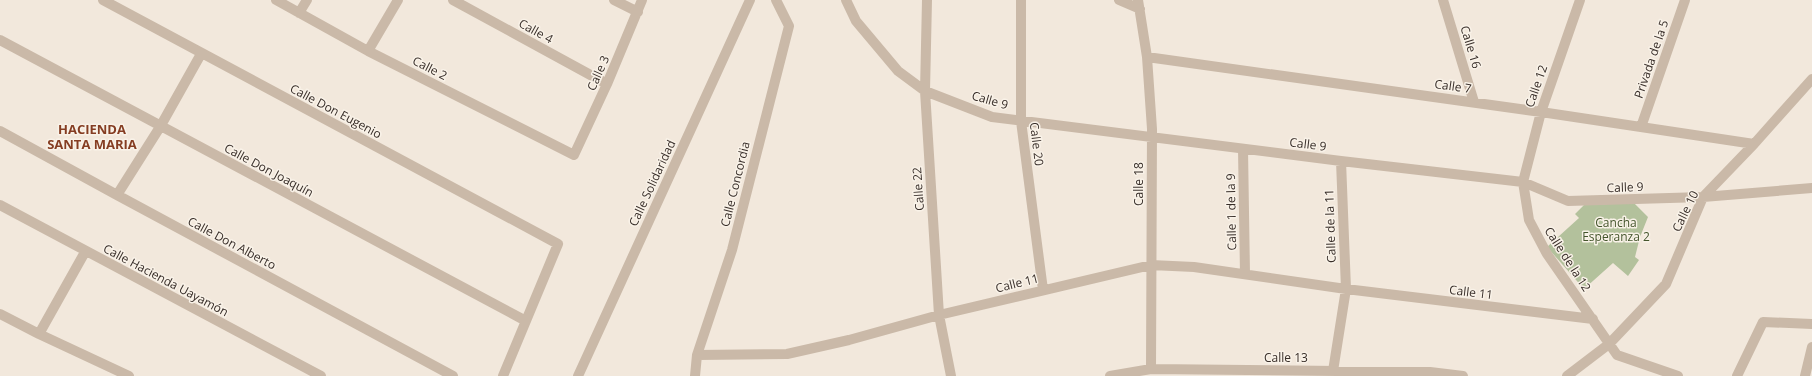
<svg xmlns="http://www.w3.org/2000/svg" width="1812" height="376" font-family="'Open Sans',sans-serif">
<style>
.green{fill:#b3c19c}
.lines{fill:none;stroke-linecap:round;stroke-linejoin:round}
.minor{stroke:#cab9a8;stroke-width:10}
.labels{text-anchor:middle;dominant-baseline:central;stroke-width:3;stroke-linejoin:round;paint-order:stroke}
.street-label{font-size:12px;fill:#372d28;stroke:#f9f2e8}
.park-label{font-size:12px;fill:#44552c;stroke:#f9f2e8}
.neighbourhood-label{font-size:13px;font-weight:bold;fill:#853d22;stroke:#f9f2e8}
</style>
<rect width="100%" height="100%" fill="#f2e8dc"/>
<path class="green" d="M1634,203L1648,217L1640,237L1635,257L1639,260L1628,276L1613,263L1584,289L1547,247L1579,218L1575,214L1584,205Z"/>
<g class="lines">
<path class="minor" d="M103,0L558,244L503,376
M276,0L368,51L574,155L607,84L642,0
M453,0L607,84
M614,0L638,12
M846,0L856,21L898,71L925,91L992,117L1341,161L1523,182L1568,201L1703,197L1812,188
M927,0L925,91L939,315L951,376
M1021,0V121L1043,290
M1119,0L1140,9
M1138,0L1147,57L1152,129L1151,369
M1443,0L1474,102
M1580,0L1541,112L1523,182L1529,220L1547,254L1617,355L1678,376
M299,13L307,0
M0,40L526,321
M368,51L398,0
M1147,57L1541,112L1754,144
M1641,127L1685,0
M0,131L117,195L453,376
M1243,149L1245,274
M117,195L160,127L201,54
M0,205L321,376
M0,314L39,334L129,376
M39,334L85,252
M697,355L787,354L849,340L939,315L1151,265L1194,267L1346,289L1593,319
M1333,371L1346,289L1341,161
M578,376L750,0
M695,376L697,355L732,250L789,26L776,0
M1110,376L1151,369L1430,372L1463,376
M1567,376L1609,344L1666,284L1703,197L1754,144L1812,79
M1737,376L1763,322L1812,324
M1805,376L1812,347"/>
</g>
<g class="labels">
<g class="street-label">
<text transform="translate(536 31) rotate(29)">Calle 4</text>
<text transform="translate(1471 47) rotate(73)">Calle 16</text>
<text transform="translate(1651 59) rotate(-71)">Privada de la 5</text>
<text transform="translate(430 68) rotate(27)">Calle 2</text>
<text transform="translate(598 73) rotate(-66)">Calle 3</text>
<text transform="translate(1453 86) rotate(8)">Calle 7</text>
<text transform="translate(1536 86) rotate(-71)">Calle 12</text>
<text transform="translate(990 100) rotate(16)">Calle 9</text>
<text transform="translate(336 111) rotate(28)">Calle Don Eugenio</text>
<text transform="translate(1037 144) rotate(83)">Calle 20</text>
<text transform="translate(1308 144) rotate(7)">Calle 9</text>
<text transform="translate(269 170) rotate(28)">Calle Don Joaquín</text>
<text transform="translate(652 183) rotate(-65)">Calle Solidaridad</text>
<text transform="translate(735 184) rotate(-76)">Calle Concordia</text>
<text transform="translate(1138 184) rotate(-90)">Calle 18</text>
<text transform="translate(1625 187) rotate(-2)">Calle 9</text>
<text transform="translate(918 189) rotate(-94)">Calle 22</text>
<text transform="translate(1685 211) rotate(-64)">Calle 10</text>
<text transform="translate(1231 212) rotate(-91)">Calle 1 de la 9</text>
<text transform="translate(1330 226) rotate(-92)">Calle de la 11</text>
<text transform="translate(232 243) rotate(28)">Calle Don Alberto</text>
<text transform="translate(1568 259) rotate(57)">Calle de la 12</text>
<text transform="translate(166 280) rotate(28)">Calle Hacienda Uayamón</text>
<text transform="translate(1017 283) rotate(-14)">Calle 11</text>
<text transform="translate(1471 292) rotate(7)">Calle 11</text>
<text x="1286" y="357">Calle 13</text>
</g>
<g class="park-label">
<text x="1616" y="222">Cancha<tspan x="1616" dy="14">Esperanza 2</tspan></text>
</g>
<g class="neighbourhood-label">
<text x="92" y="129">HACIENDA<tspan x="92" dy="15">SANTA MARIA</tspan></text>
</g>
</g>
</svg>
